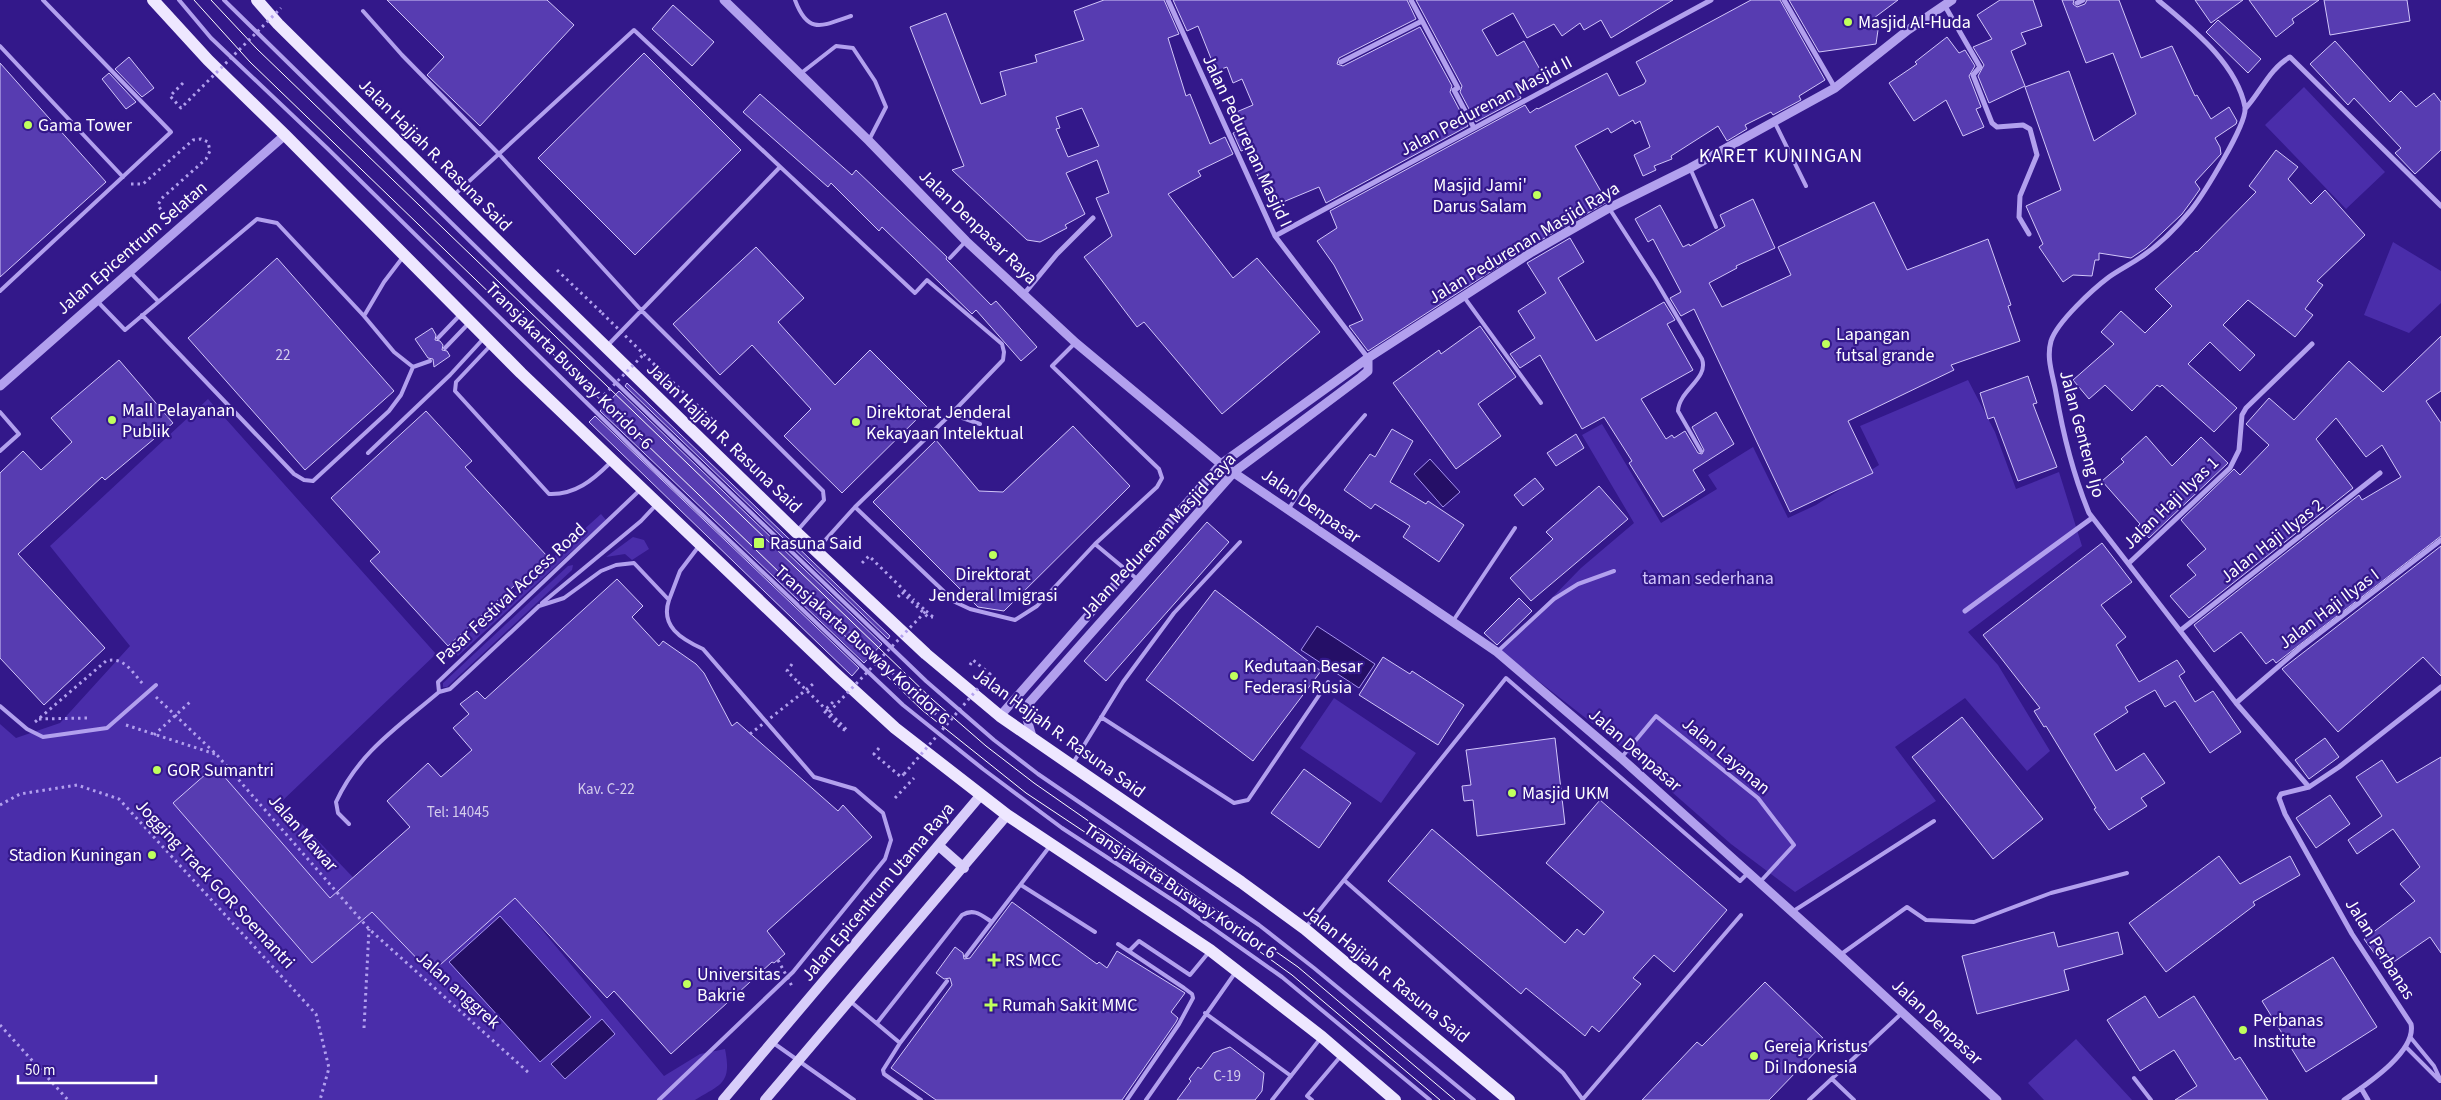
<svg xmlns="http://www.w3.org/2000/svg" width="2441" height="1100" font-family="'Source Sans 3',sans-serif">
<style>
.green{fill:#4a2daa}
.water{fill:#250f67;stroke:#a693f1}
.building{fill:#573cb1;stroke:#d2c6fa;fill-rule:evenodd}
.lines{fill:none;stroke-linecap:round;stroke-linejoin:round}
.path{stroke:#b2a0ee;stroke-width:3;stroke-dasharray:2.5 4;stroke-linecap:butt}
.service{stroke:#b2a0ee;stroke-width:4}
.minor{stroke:#b2a0ee;stroke-width:5}
.tertiary{stroke:#b2a0ee;stroke-width:9}
.secondary{stroke:#d8cdfa;stroke-width:10}
.primary{stroke:#eee7ff;stroke-width:12}
.tram{stroke:#fff;stroke-width:1}
.path-bridge{stroke:#b2a0ee;stroke-width:3;stroke-dasharray:2.5 4;stroke-linecap:butt}
.poi-dot{fill:#c0ff5d;stroke:#33188a;stroke-width:2}
.labels{text-anchor:middle;dominant-baseline:central;stroke-width:4.5;stroke-linejoin:round;paint-order:stroke}
.number-label{font-size:15px;fill:#d5ceec}
.poi-label{font-size:18px;fill:#fff;stroke:#33188a;text-anchor:start}
.street-label{font-size:18px;fill:#fff;stroke:#33188a}
.park-label{font-size:18px;fill:#d2c6fa;stroke:#33188a}
.quarter-label{font-size:20px;letter-spacing:1px;fill:#fff;stroke:#33188a}
</style>
<rect width="100%" height="100%" fill="#33188a"/>
<path class="green" d="M2304,87L2385,172L2346,209L2265,125Z
M2393,242L2441,271V303L2409,333L2364,315Z
M1968,380L1995,432L2016,489L2059,472L2082,546L1968,632L1998,665L2050,751L2027,771L1965,698L1895,747L1936,801L1795,892L1731,844L1606,734L1500,651L1581,568L1634,523L1582,435L1602,424L1661,523L1717,489L1708,475L1753,447L1788,518L1816,505L1879,465L1860,426Z
M208,399L436,654L281,802L432,960L508,889L664,1076L700,1054L725,1049C732,1084 721,1084 695,1100H0V724L16,738L60,723L130,646L50,546Z
M601,514L606,520L458,656L452,649Z
M633,537L644,540L649,549L632,560L625,554L606,557Z
M573,565L572,570L447,687H443V683L568,566Z
M1334,698L1416,753L1381,803L1300,748Z
M2076,1039L2132,1100H2044L2028,1083Z"/>
<path class="water" d="M1430,459L1460,492L1443,507L1414,474Z
M1317,626L1375,664L1359,688L1301,650Z
M500,916L591,1017L540,1062L449,962Z
M602,1019L615,1034L565,1079L551,1064Z"/>
<path class="building" d="M387,0H547L574,25L480,126L427,75L444,57Z
M1104,0H1164L1179,34L1168,38L1186,96L1190,94L1210,144L1225,137L1233,154L1198,171L1201,176L1168,194L1233,278L1257,258L1320,332L1222,414L1144,322L1137,327L1084,257L1112,236L1096,198L1109,193L1097,160L1066,173L1085,214L1065,225L1067,228L1040,242L1027,240L952,170L964,166L910,27L946,13L981,104L1006,95L1000,72L1037,62L1035,55L1084,40L1074,11ZM1082,108L1099,146L1068,157L1056,129L1060,128L1056,117Z
M1173,0H1407L1416,19L1339,58L1337,64L1343,66L1420,27L1452,86L1450,92L1468,126L1326,203L1319,187L1271,207L1260,180L1244,150L1241,151L1233,133L1241,130L1234,113L1253,105L1242,79L1233,83L1227,67L1216,71L1198,26L1187,31Z
M1416,0H1673L1611,38L1601,20L1584,30L1580,23L1562,36L1554,24L1527,38L1513,13L1482,30L1497,56L1524,41L1542,73L1515,87L1521,98L1476,122L1460,92L1462,86Z
M1751,0H1780L1825,80L1799,96L1801,100L1773,115L1771,112L1745,125L1747,129L1727,141L1718,126L1671,156L1672,159L1654,166L1656,170L1643,176L1634,155L1650,147L1640,121L1635,124L1633,120L1611,133L1608,128L1575,146L1607,202L1529,247L1368,351L1349,326L1363,320L1334,265L1317,241L1337,228L1330,211L1525,105L1530,113L1537,108L1538,109L1607,73L1619,96L1644,84L1646,81L1636,62Z
M1789,0H1898L1874,18L1878,30L1876,44L1819,52Z
M2000,0H2033L2042,26L2021,33L2026,44L2011,51L2025,86L1989,103L1978,76L1984,65L1973,47L1992,39L1977,15Z
M2062,0H2074L2073,4L2077,7L2085,4L2087,0H2119L2141,58L2172,46L2195,96L2197,95L2211,119L2229,107L2237,121L2236,124L2215,138L2220,147L2221,154L2195,182L2200,189L2193,199L2182,214L2146,248L2131,258L2099,253V260H2095L2092,276L2073,275L2063,282L2039,247L2043,244L2026,206L2061,190L2025,87L2069,71L2094,141L2136,114L2113,53L2086,63Z
M2195,0H2243L2211,23Z
M2249,0H2319L2292,19L2294,23L2276,37Z
M2324,0H2407L2410,21L2330,35Z
M673,5L714,42L692,66L652,29Z
M2218,20L2261,59L2248,73L2206,32Z
M1947,37L1959,53L1965,50L1975,66L1969,76L1981,107L1976,109L1984,127L1963,136L1946,100L1914,121L1889,83L1917,64L1915,62Z
M2335,41L2390,102L2401,91L2416,107L2434,93L2441,102V150L2415,174L2395,153L2401,148L2354,98L2348,105L2310,64Z
M644,53L741,150L635,255L538,158Z
M129,57L154,88L142,97L115,69Z
M0,63L106,182L0,277Z
M109,73L136,102L126,109L102,79Z
M760,94L852,175L856,170L947,257L946,259L991,305L996,301L1037,347L1021,361L976,310L972,314L882,227L879,231L831,183L828,187L743,112Z
M2276,150L2298,167L2288,179L2311,204L2325,190L2365,235L2317,281L2323,285L2305,309L2313,315L2295,337L2248,300L2223,325L2255,355L2240,371L2210,342L2188,364L2237,408L2214,432L2162,385L2160,387L2157,385L2132,411L2105,385L2089,399L2073,380L2114,344L2101,332L2121,311L2145,333L2172,306L2155,289L2196,251L2197,252L2256,192L2249,186Z
M1753,199L1775,248L1736,266L1737,268L1709,283L1722,307L1791,275L1778,247L1874,202L1907,270L1988,239L2011,305L2008,306L2020,341L1951,365L1954,370L1848,421L1873,473L1790,512L1694,309L1681,316L1670,298L1681,292L1653,239L1648,242L1635,219L1660,205L1683,247L1689,244L1690,246L1725,226L1720,215Z
M1570,238L1584,262L1558,278L1596,341L1664,302L1675,320L1667,324L1693,370L1641,399L1666,439L1672,435L1674,438L1685,431L1698,453L1702,454L1704,450L1692,427L1716,412L1734,444L1693,470L1705,490L1663,517L1629,463L1632,461L1604,417L1582,429L1540,355L1520,368L1510,354L1535,338L1518,311L1546,293L1527,263Z
M756,247L804,298L778,322L835,385L870,350L928,408L842,493L784,436L811,409L752,345L720,375L673,324Z
M277,258L394,391L305,470L188,338Z
M1480,326L1516,377L1478,404L1501,436L1456,469L1393,383L1439,350L1441,354Z
M432,328L436,335L435,340L440,341L443,345L442,350L447,351L450,356L434,367L433,359L428,358L415,339Z
M2441,336V391L2426,401L2441,423V536L2276,663L2273,659L2266,664L2241,632L2214,652L2194,625L2359,495L2362,500L2401,477L2382,445L2366,457L2336,418L2316,439L2353,488L2189,618L2170,596L2196,575L2187,565L2206,549L2181,520L2234,469L2240,475L2269,445L2246,424L2269,398L2294,420L2349,361L2383,392Z
M119,360L173,423L105,480L102,477L18,554L105,648L44,705L0,658V473L23,451L41,470L72,442L51,418Z
M2028,376L2037,403L2033,404L2057,467L2018,481L1994,417L1988,419L1980,393Z
M627,383L890,636L888,639L625,386Z
M619,391L882,644L864,663L600,411Z
M426,411L472,461L465,467L547,556L448,646L370,561L380,552L331,498Z
M595,416L859,668L852,676L589,422Z
M1073,426L1130,486L1004,611L978,607L873,502L936,440L979,491L1003,492Z
M1392,429L1413,441L1390,482L1426,504L1428,501L1464,525L1439,562L1403,537L1410,526L1375,504L1371,509L1344,490L1370,454L1375,457Z
M1576,434L1584,448L1556,466L1547,453Z
M2146,436L2172,466L2201,437L2228,463L2149,538L2138,526L2140,524L2102,481L2124,462L2121,459Z
M1535,478L1544,489L1523,506L1514,495Z
M1599,486L1628,519L1531,601L1510,578L1553,539L1546,532Z
M1207,522L1229,542L1106,681L1084,661Z
M2102,543L2132,582L2101,605L2126,637L2116,645L2139,682L2177,660L2185,672L2179,676L2195,702L2213,691L2241,732L2210,753L2175,701L2165,707L2155,690L2125,707L2128,712L2094,734L2116,771L2144,753L2165,783L2141,798L2147,806L2109,830L2094,809L2096,808L2046,726L2044,727L2034,711L2040,708L1983,635Z
M2441,546V676L2423,657L2338,732L2282,669Z
M617,579L643,606L632,617L659,646L663,641L696,664L704,673L732,726L737,722L838,811L843,805L872,837L767,931L785,954L774,963L772,962L671,1054L614,991L607,998L515,898L431,973L372,912L312,963L173,803L215,766L330,898L410,827L387,801L428,763L441,777L472,750L453,728L469,714L460,704L477,691L485,699Z
M1215,590L1321,671L1253,761L1146,680Z
M1519,598L1532,611L1497,645L1484,633Z
M1383,657L1410,674L1412,671L1464,705L1438,745L1359,695Z
M1962,717L2043,819L1993,859L1912,757Z
M1555,738L1565,824L1477,836L1473,800L1464,801L1462,786L1471,785L1466,750Z
M2325,738L2339,757L2309,779L2295,760Z
M2441,757V953L2430,937L2385,968L2364,939L2415,901L2400,884L2420,867L2393,829L2357,854L2348,840L2382,816L2356,777L2382,760L2397,783Z
M1304,769L1351,803L1319,848L1271,813Z
M2330,795L2350,824L2316,848L2296,818Z
M1600,800L1727,910L1674,972L1654,955L1633,978L1641,984L1599,1032L1592,1026L1585,1036L1526,988L1521,994L1388,881L1432,829L1565,943L1577,929L1584,935L1604,912L1546,863Z
M2219,856L2240,884L2290,856L2300,875L2253,902L2255,905L2166,972L2129,923Z
M1012,902L1097,964L1099,962L1107,968L1117,951L1185,993L1171,1012L1178,1018L1176,1022L1122,1100H936L891,1068L952,985L950,978L944,979L936,973L955,947L963,953L964,959L970,958Z
M2054,932L2058,947L2118,932L2123,954L2064,970L2069,990L1977,1014L1962,956Z
M2333,957L2377,1027L2306,1072L2262,1001Z
M1765,982L1826,1041L1769,1100H1642L1697,1042L1702,1046Z
M2145,996L2159,1018L2194,996L2235,1060L2240,1057L2268,1100H2175L2197,1086L2174,1050L2140,1071L2107,1020Z
M1230,1047L1264,1073L1262,1091L1255,1100H1177L1191,1081L1189,1079L1198,1067L1201,1069L1213,1053Z"/>
<g class="lines">
<path class="path" d="M183,83L170,96L181,108L184,105
M131,184H143L193,140L201,139L208,142L210,151L206,159L161,199L158,205L169,223
M557,270L602,313
M663,373L717,424
M862,563L869,556L914,600
M898,597L902,592L928,617H933
M926,611L933,617
M840,623L943,721L940,723
M792,664L787,671L798,682
M970,665L973,660L990,674L987,678
M801,694L813,684
M156,697L217,755L369,929L529,1073
M833,702L824,711L842,729L848,731
M39,719L88,718
M35,722L106,661C124,656 132,672 143,684
M126,725L215,754
M154,735L190,702
M879,748L874,754L901,777L904,774
M895,798L914,778
M0,805L20,794L77,785L119,799L316,1014L329,1068L320,1100
M0,1025L68,1100
M364,1028L369,929"/>
<path class="service" d="M179,0L211,38L328,149L651,466L903,705L983,769L1062,828L1180,905L1282,977L1430,1100
M224,0L534,304L926,681L994,740L1038,774L1259,925L1314,968L1474,1100
M795,0C808,35 822,26 851,16
M363,11L402,55L498,153L641,310L823,491L824,500L797,531
M0,46L123,177
M800,74L836,46L853,48L875,81L886,107L869,140
M1774,121L1806,186
M1690,168L1716,227
M454,195L634,30L915,293L927,280L1002,344L1004,352L1003,360L951,414
M1609,208L1656,281L1702,359C1709,379 1679,390 1678,411L1701,451
M950,258L966,241
M130,272L158,301
M0,291L171,132L43,0
M1464,297L1541,403
M98,302L125,330L257,219L277,223L364,316L394,352L413,367
M142,315L294,474L304,480L313,481L389,411L401,395L413,367L430,361
M364,316L384,282L403,257
M438,338L460,315
M491,345L456,382L455,391L549,494C575,495 593,480 610,463
M608,345L780,167
M445,348L469,323
M0,412L19,434L0,451
M980,424L951,414L855,507L955,602L970,609L1015,620L1037,606L1095,544L1157,487L1162,478L1159,469L1052,366L1075,343
M368,453L450,375L484,338
M641,489L438,682L439,692L450,689L539,606L564,598L601,571L616,565L634,563L669,600C660,626 681,639 703,649L814,777L855,789L883,813L891,840L885,859L793,972L659,1100
M1288,510L1302,488L1365,415
M1095,544L1137,579
M818,548L855,507
M669,600L680,571L699,546
M542,603L641,521L656,505
M1453,621L1515,528
M1498,651L1554,599L1578,584L1614,571
M0,706L27,729L43,737L107,728L156,685
M1101,717L1234,803L1248,800L1328,682
M1621,758L1656,716L1758,798L1794,845L1760,882
M1073,763L1123,682L1174,613L1240,542
M349,824L338,813L336,802C359,752 398,727 439,692
M1344,880L1506,678L1740,881L1748,873
M1021,885L1095,932
M1792,912L1934,821
M1306,927L1344,880L1563,1073L1583,1100
M1118,944L1184,988L1192,994L1193,998L1179,1024L1127,1100
M1129,951L1139,941L1190,975L1209,952
M1840,955L1907,907L1926,920L1974,922L2051,893L2127,873
M966,956L1050,846
M850,1001L900,1043
M1205,1013L1291,1076
M877,1023L962,915C974,908 981,915 992,922
M2411,1038L2434,1066L2441,1081
M772,1042L854,1100
M2406,1047L2440,1081
M2134,1078L2151,1100
M1832,1079L1854,1100
M1583,1099L1741,915
M921,1100L884,1074L883,1070L900,1043L947,981
M1146,1100L1235,973
M1272,1100L1320,1039
M1312,1100L1307,1096L1340,1057
M1809,1100L1902,1013"/>
<path class="minor" d="M1168,0L1275,236L1368,358
M1411,0L1458,88L1454,90L1474,128
M1784,0L1835,88
M2158,0C2191,28 2236,62 2245,107C2248,123 2203,195 2191,210C2177,227 2157,247 2138,259C2129,265 2119,270 2109,277C2093,289 2057,322 2051,341C2046,359 2053,375 2056,393C2063,434 2073,474 2089,513L2236,703L2309,787
M2077,3L2083,0
M1945,6L1980,67L1973,75L1992,123L1997,127L2023,125L2030,129L2037,155L2020,196L2019,217L2029,234
M1341,62L1422,21
M2245,109C2261,92 2269,69 2290,57L2441,206
M1275,236L1711,0
M1024,294L1057,254L1093,218
M2129,563L2230,468L2239,450L2242,415L2246,408L2312,344
M1965,611L2092,518
M2181,630L2380,473
M2236,703L2300,648L2441,540
M2361,1088L2368,1100
M2344,1100C2364,1086 2417,1052 2411,1024L2352,934L2285,814L2279,798L2281,794L2309,787L2339,767L2441,687"/>
<path class="tertiary" d="M724,0L869,141L966,241L1076,343L1221,464L1497,652L1621,758L1840,955L1997,1100
M0,386L285,135
M1000,716L1221,464L1368,358L1532,252L1609,208L1690,168L1835,88L1908,30L1952,0
M1033,740L1027,719L1029,703L1234,472L1361,377L1368,371V358"/>
<path class="secondary" d="M939,846L964,868
M723,1100L980,796
M765,1100L1007,815"/>
<path class="primary" d="M153,0L208,60L285,135L521,373L835,673L895,728L1007,815L1210,950L1322,1037L1395,1100
M257,0L278,24L532,275L796,532L926,654L1000,716L1241,882L1305,929L1509,1100"/>
<path class="tram" d="M194,0L250,62L922,710L1026,793L1205,912L1292,975L1440,1100
M211,0L257,49L933,700L986,746L1034,783L1298,967L1455,1100"/>
<path class="path-bridge" d="M184,105L281,8
M602,313L663,373
M607,404L601,398L644,354
M798,682L848,731
M829,712L926,611L914,600
M750,734L801,694
M904,774L987,678
M778,960L793,988"/>
</g>
<g class="poi-dot">
<circle cx="1848" cy="22" r="5"/>
<circle cx="28" cy="125" r="5"/>
<circle cx="1537" cy="195" r="5"/>
<circle cx="1826" cy="344" r="5"/>
<circle cx="112" cy="420" r="5"/>
<circle cx="856" cy="422" r="5"/>
<rect x="753" y="537" width="12" height="12" rx="2.5"/>
<circle cx="993" cy="555" r="5"/>
<circle cx="1234" cy="676" r="5"/>
<circle cx="157" cy="770" r="5"/>
<circle cx="1512" cy="793" r="5"/>
<circle cx="152" cy="855" r="5"/>
<path d="M991.5 952.5h5v5h5v5h-5v5h-5v-5h-5v-5h5z"/>
<circle cx="687" cy="984" r="5"/>
<path d="M988.5 997.5h5v5h5v5h-5v5h-5v-5h-5v-5h5z"/>
<circle cx="2243" cy="1030" r="5"/>
<circle cx="1754" cy="1056" r="5"/>
</g>
<g class="labels">
<g class="number-label">
<text x="283" y="355">22</text>
<text x="606" y="789">Kav. C-22</text>
<text x="458" y="812">Tel: 14045</text>
<text x="1227" y="1076">C-19</text>
</g>
<g class="poi-label">
<text x="1858" y="22">Masjid Al-Huda</text>
<text x="38" y="125">Gama Tower</text>
<text x="1527" y="185" text-anchor="end">Masjid Jami'<tspan x="1527" dy="21">Darus Salam</tspan></text>
<text x="1836" y="334">Lapangan<tspan x="1836" dy="21">futsal grande</tspan></text>
<text x="122" y="410">Mall Pelayanan<tspan x="122" dy="21">Publik</tspan></text>
<text x="866" y="412">Direktorat Jenderal<tspan x="866" dy="21">Kekayaan Intelektual</tspan></text>
<text x="770" y="543">Rasuna Said</text>
<text x="993" y="574" text-anchor="middle">Direktorat<tspan x="993" dy="21">Jenderal Imigrasi</tspan></text>
<text x="1244" y="666">Kedutaan Besar<tspan x="1244" dy="21">Federasi Rusia</tspan></text>
<text x="167" y="770">GOR Sumantri</text>
<text x="1522" y="793">Masjid UKM</text>
<text x="142" y="855" text-anchor="end">Stadion Kuningan</text>
<text x="1005" y="960">RS MCC</text>
<text x="697" y="974">Universitas<tspan x="697" dy="21">Bakrie</tspan></text>
<text x="1002" y="1005">Rumah Sakit MMC</text>
<text x="2253" y="1020">Perbanas<tspan x="2253" dy="21">Institute</tspan></text>
<text x="1764" y="1046">Gereja Kristus<tspan x="1764" dy="21">Di Indonesia</tspan></text>
</g>
<g class="street-label">
<text transform="translate(1486 106) rotate(-28)">Jalan Pedurenan Masjid II</text>
<text transform="translate(1247 141) rotate(65)">Jalan Pedurenan Masjid I</text>
<text transform="translate(435 155) rotate(45)">Jalan Hajjah R. Rasuna Said</text>
<text transform="translate(978 227) rotate(44)">Jalan Denpasar Raya</text>
<text transform="translate(1524 243) rotate(-31)">Jalan Pedurenan Masjid Raya</text>
<text transform="translate(132 248) rotate(-41)">Jalan Epicentrum Selatan</text>
<text transform="translate(569 366) rotate(45)">Transjakarta Busway Koridor 6</text>
<text transform="translate(2082 434) rotate(75)">Jalan Genteng Ijo</text>
<text transform="translate(724 438) rotate(44)">Jalan Hajjah R. Rasuna Said</text>
<text transform="translate(2171 503) rotate(-44)">Jalan Haji Ilyas 1</text>
<text transform="translate(1311 506) rotate(35)">Jalan Denpasar</text>
<text transform="translate(1158 536) rotate(-47)">Jalan Pedurenan Masjid Raya</text>
<text transform="translate(2272 541) rotate(-38)">Jalan Haji Ilyas 2</text>
<text transform="translate(511 594) rotate(-43)">Pasar Festival Access Road</text>
<text transform="translate(2329 609) rotate(-37)">Jalan Haji Ilyas I</text>
<text transform="translate(862 645) rotate(42)">Transjakarta Busway Koridor 6</text>
<text transform="translate(1059 733) rotate(36)">Jalan Hajjah R. Rasuna Said</text>
<text transform="translate(1635 750) rotate(41)">Jalan Denpasar</text>
<text transform="translate(1726 756) rotate(40)">Jalan Layanan</text>
<text transform="translate(303 833) rotate(49)">Jalan Mawar</text>
<text transform="translate(215 884) rotate(47)">Jogging Track GOR Soemantri</text>
<text transform="translate(1180 891) rotate(34)">Transjakarta Busway Koridor 6</text>
<text transform="translate(878 892) rotate(-50)">Jalan Epicentrum Utama Raya</text>
<text transform="translate(2380 949) rotate(58)">Jalan Perbanas</text>
<text transform="translate(1386 974) rotate(39)">Jalan Hajjah R. Rasuna Said</text>
<text transform="translate(458 990) rotate(42)">Jalan anggrek</text>
<text transform="translate(1937 1022) rotate(43)">Jalan Denpasar</text>
</g>
<g class="park-label">
<text x="1708" y="578">taman sederhana</text>
</g>
<g class="quarter-label">
<text x="1781" y="156">KARET KUNINGAN</text>
</g>
</g>
<path d="M18 1075v8h138v-8" fill="none" stroke="#ffffff" stroke-width="2.5"/>
<text x="25" y="1075" font-size="15" fill="#ffffff" stroke="#33188a" stroke-width="4" paint-order="stroke">50 m</text>
</svg>
